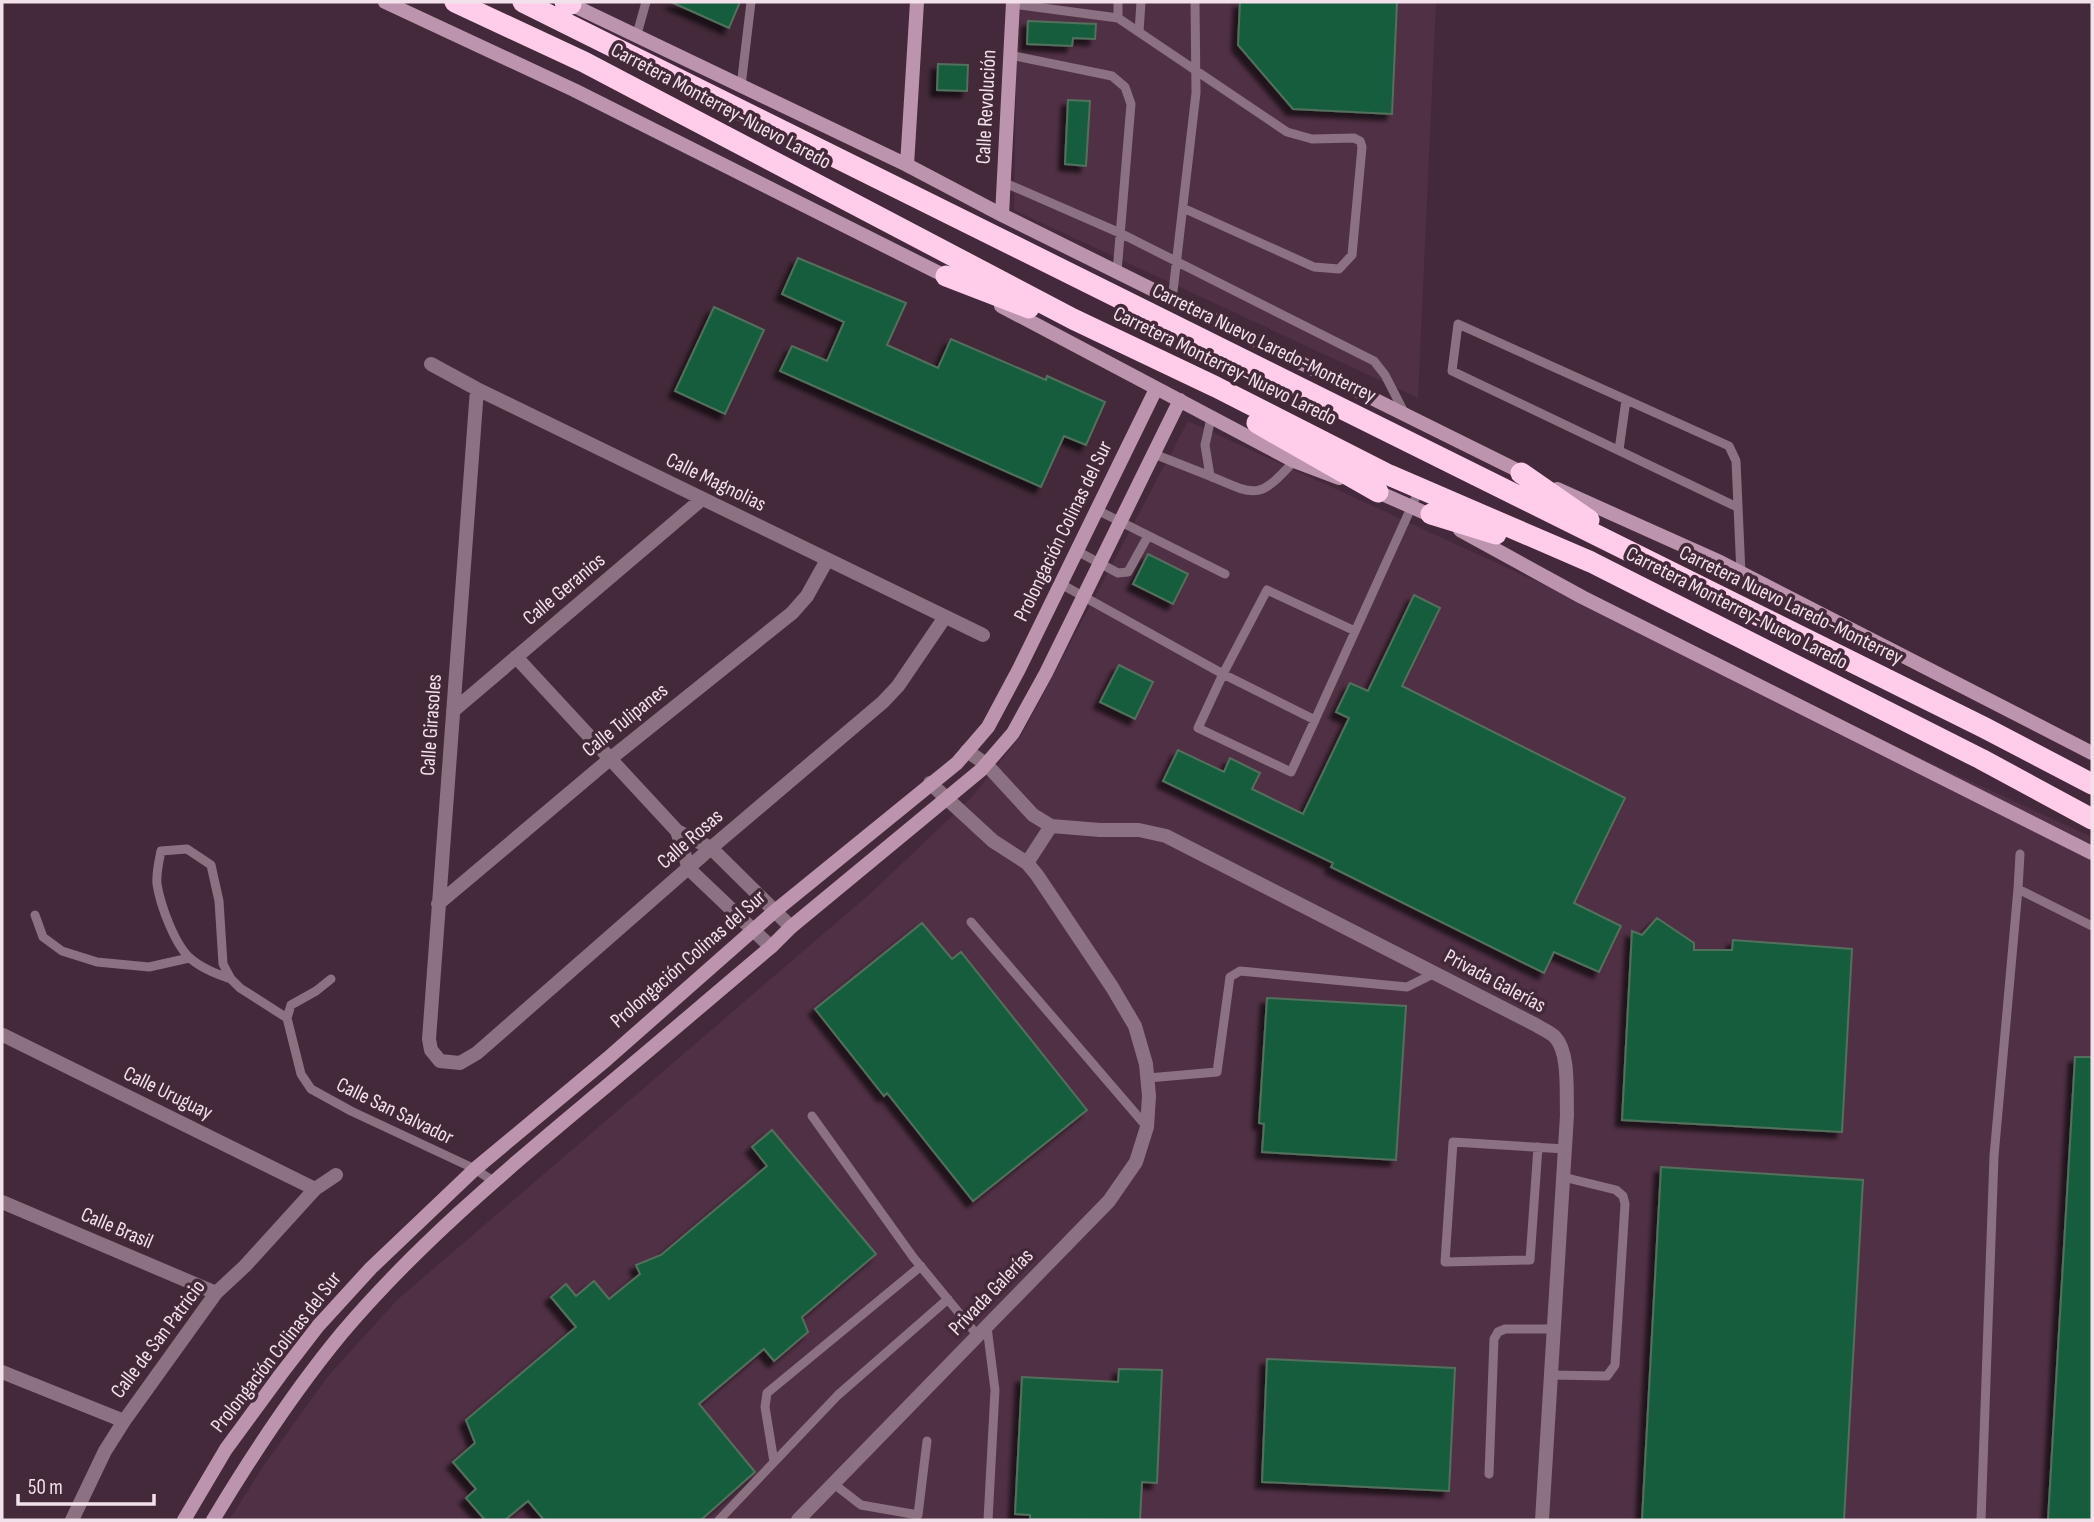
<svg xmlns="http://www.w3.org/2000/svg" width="2094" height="1522" font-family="'Sofia Sans Condensed',sans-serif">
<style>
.built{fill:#503044}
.building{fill:#195d3c;stroke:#52705d;stroke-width:2;filter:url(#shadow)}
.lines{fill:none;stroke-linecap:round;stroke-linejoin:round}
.lane{stroke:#8b7181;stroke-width:9}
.street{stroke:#8b7181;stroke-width:14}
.secondary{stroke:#bd94ad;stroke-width:14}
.highway{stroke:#ffccea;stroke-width:21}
.labels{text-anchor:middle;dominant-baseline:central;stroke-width:7;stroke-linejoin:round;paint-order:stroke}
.street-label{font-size:21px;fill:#f2e1ea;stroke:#432939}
</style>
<defs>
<filter id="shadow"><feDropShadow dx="-6" dy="6" stdDeviation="2" flood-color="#0009"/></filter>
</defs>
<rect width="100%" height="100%" fill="#432939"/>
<path class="built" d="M1017,2H1436L1418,398L1014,210Z
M1188,421L2092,837V1520H229L266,1462L329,1375L397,1300L872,892L972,797L1022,734Z"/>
<path class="building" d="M671,2H740L729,28Z
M1240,2H1397L1392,114L1293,109L1238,45Z
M1028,21L1096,24L1095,39L1073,38L1072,46L1027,44Z
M938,64L968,65L967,91L937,90Z
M1068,100L1090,101L1086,166L1065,164Z
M798,258L906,303L887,345L938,368L951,339L1046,380L1047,376L1105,402L1086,445L1064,436L1041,487L780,371L792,346L827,361L844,322L782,294Z
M714,307L764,330L725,414L675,391Z
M1148,554L1188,574L1173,604L1133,584Z
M1414,595L1440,608L1402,686L1625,798L1574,903L1621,926L1599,972L1554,952L1544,973L1331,867L1333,863L1163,781L1178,750L1224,772L1230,758L1260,773L1252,789L1303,814L1349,718L1336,712L1350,683L1368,691Z
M1119,665L1153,682L1135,719L1100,702Z
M1657,918L1694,943V950H1732L1733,940L1852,949L1842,1132L1622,1120L1632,931L1642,935Z
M922,923L952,959L961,952L1087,1110L973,1201L887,1093L884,1096L815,1009Z
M1267,998L1406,1006L1396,1160L1262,1152L1264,1124L1259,1123Z
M2075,1057H2092V1520H2048Z
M772,1130L876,1254L802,1317L808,1332L774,1361L764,1349L699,1404L755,1472L701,1520H544L528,1501L505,1520H485L466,1498L476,1489L453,1462L475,1443L466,1420L576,1327L551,1297L566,1284L576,1296L594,1281L609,1299L640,1274L636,1265L661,1255L767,1166L752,1147Z
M1661,1167L1863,1180L1844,1520H1642Z
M1267,1359L1455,1368L1449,1491L1262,1482Z
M1119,1369L1162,1370L1157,1483L1142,1482L1140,1520L1030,1519V1515L1015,1514L1022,1377L1118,1382Z"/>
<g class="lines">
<path class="lane" d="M1013,4L1118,18L1287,132L1312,139L1354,138L1360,141L1362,147L1352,255L1339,269L1314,267L1183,208
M1118,18V2
M1139,32L1141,2
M637,34L646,2
M1010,55L1112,76L1125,87L1131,104L1117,272
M741,86L751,2
M1003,182L1120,233L1374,361L1385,375L1405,414
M1172,300L1196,93L1195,2
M1211,418L1205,445L1210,476C1256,496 1259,500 1294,461
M1619,450L1626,400
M1154,454L1210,476
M1737,507L1452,371L1458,324L1729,446L1736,461L1741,574
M1097,510L1225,574
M1077,551L1118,573L1128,572L1148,536
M1061,584L1223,674L1315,720L1420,488
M1315,720L1291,772L1198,728L1223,674L1267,590L1355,631
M2018,889L2092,926
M35,915L43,937L62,951L97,962L149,967L189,958
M971,922L1147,1127
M231,979C217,974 203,969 191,959C175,946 160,904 157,884C156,873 159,861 161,851L187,849L211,865L219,901L223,964L231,979L240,988L287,1018
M331,979L316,991L291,1005L287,1018L301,1074L311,1089L351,1111L475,1169L493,1181
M1148,1078L1217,1072L1230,977L1240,971L1407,987L1435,973
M812,1116L913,1257L978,1336
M1538,1147L1530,1260L1445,1262L1453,1142L1565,1149
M987,1327L995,1390L988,1520
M1551,1375L1607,1376L1615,1365L1625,1204L1623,1196L1616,1190L1563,1177
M774,1462L765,1407L767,1393L921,1266
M1489,1474L1494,1339L1498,1332L1505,1329H1554
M834,1484L861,1505L918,1515L927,1441
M719,1520L838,1395L948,1299
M1981,1520L1994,1156L2018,889L2020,854"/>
<path class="street" d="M431,364L477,389L983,635
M477,389L429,1039L431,1050L440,1061L460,1063L477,1053L711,848L883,702L898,686L945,617
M516,657L677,831L711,848L791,927
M453,711L702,499
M967,751L986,764L1033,815L1051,826L1100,830H1139L1166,836L1536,1025C1542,1029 1550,1032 1555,1037C1570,1053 1566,1094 1567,1115L1542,1520
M677,831L689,869L771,947
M1027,863L1051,826
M438,904L610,759L792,613L807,596L827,560
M3,1035L315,1189
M2,1202L216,1293
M2,1372L124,1421
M72,1520L105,1451L124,1421L216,1293L245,1266L315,1189L336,1175
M798,1520L1109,1201L1136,1162L1147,1127L1149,1096L1146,1064L1135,1026L1112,987L1037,875L1027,863L993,841L930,783"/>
<path class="secondary" d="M385,2L574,90L953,280
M566,2L907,165L1002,215L1529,476
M907,165L917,2
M1002,215L1013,2
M1001,306L1294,461L1339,478
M1371,489L1439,519
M1557,489L1720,562L2092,753
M1460,530L1582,597L2092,853
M184,1520L226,1449L281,1374L318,1326L371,1268L475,1169L607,1059L775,911L957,763L988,727L1019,669L1156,389
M213,1520C252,1455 294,1391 342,1333C414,1248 500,1175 585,1104C648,1052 709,999 771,947L791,927L981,770L1013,733L1046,673L1180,400"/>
<path class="highway" d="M455,2L584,62L1073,319L1216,387L1389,475L1591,562L1981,759L2092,819
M523,2L1985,728L2092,784
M565,2L571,4
M946,276L1029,308
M1257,423L1378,492
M1521,473L1589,520
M1431,514L1496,534"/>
</g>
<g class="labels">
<g class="street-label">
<text transform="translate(721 106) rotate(28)">Carretera Monterrey-Nuevo Laredo</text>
<text transform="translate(986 107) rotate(-87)">Calle Revolución</text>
<text transform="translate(1264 343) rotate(26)">Carretera Nuevo Laredo-Monterrey</text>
<text transform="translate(1225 366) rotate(26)">Carretera Monterrey-Nuevo Laredo</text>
<text transform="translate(716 482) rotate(26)">Calle Magnolias</text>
<text transform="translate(1063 531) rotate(-64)">Prolongación Colinas del Sur</text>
<text transform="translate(564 589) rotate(-40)">Calle Geranios</text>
<text transform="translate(1791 605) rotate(26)">Carretera Nuevo Laredo-Monterrey</text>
<text transform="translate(1737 608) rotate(27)">Carretera Monterrey-Nuevo Laredo</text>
<text transform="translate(625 720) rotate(-39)">Calle Tulipanes</text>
<text transform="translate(431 725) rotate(-86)">Calle Girasoles</text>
<text transform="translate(690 839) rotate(-41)">Calle Rosas</text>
<text transform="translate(688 959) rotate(-41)">Prolongación Colinas del Sur</text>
<text transform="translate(1495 981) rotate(28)">Privada Galerías</text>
<text transform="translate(168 1093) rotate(26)">Calle Uruguay</text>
<text transform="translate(395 1111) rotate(26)">Calle San Salvador</text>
<text transform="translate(117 1228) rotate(23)">Calle Brasil</text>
<text transform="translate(991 1292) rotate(-46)">Privada Galerías</text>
<text transform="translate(158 1339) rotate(-53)">Calle de San Patricio</text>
<text transform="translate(276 1352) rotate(-52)">Prolongación Colinas del Sur</text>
</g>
</g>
<rect width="2094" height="1522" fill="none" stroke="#f2e1ea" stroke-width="7"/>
<path d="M18 1494v10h136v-10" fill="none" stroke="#f2e1ea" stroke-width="3.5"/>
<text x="28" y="1494" font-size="21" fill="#f2e1ea" stroke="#432939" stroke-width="5" paint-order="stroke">50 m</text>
</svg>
